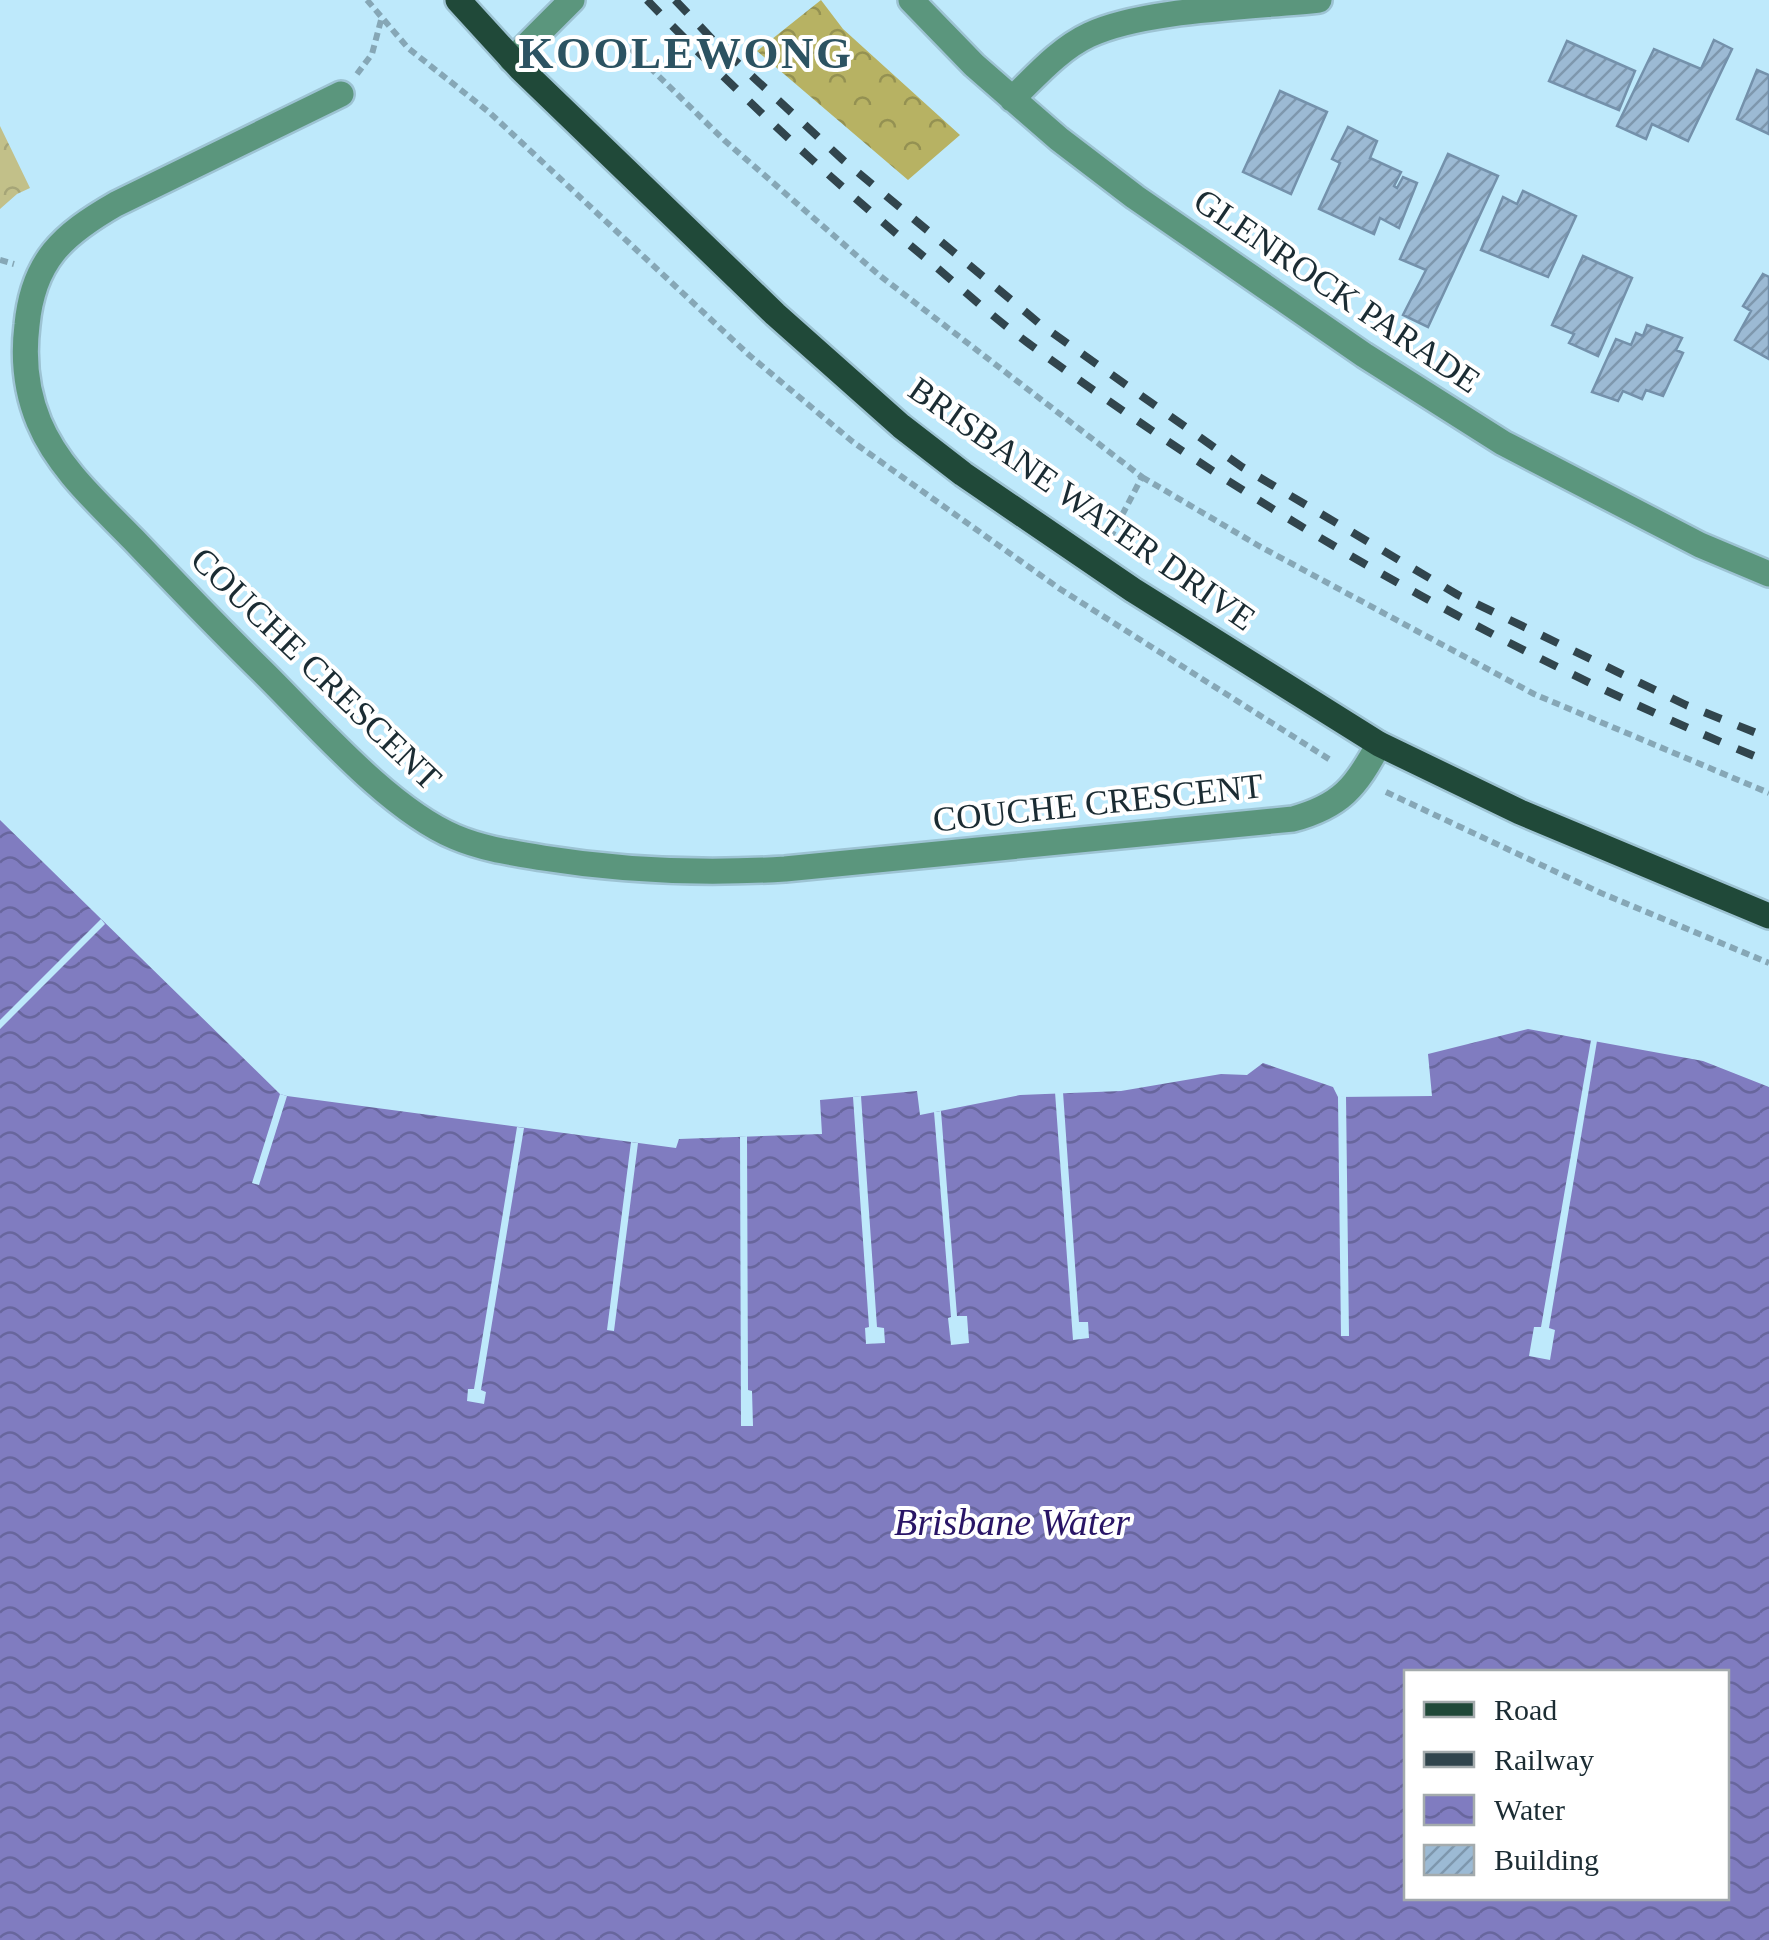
<svg xmlns="http://www.w3.org/2000/svg" width="1769" height="1940" font-family="Georgia,serif">
<style>
.forest{fill:url(#forest-crowns)}
.park{fill:url(#park-crowns)}
.water{fill:url(#water-waves);fill-rule:evenodd}
.pier{fill:#bee9fb}
.building{fill:url(#building-hatch);stroke:#7491ab;stroke-width:2.5}
.lines{fill:none;stroke-linecap:round;stroke-linejoin:round}
.minor-casing{stroke:#9dc3d3;stroke-width:30}
.major-casing{stroke:#9dc3d3;stroke-width:30}
.path{stroke:#86a7b6;stroke-width:6;stroke-dasharray:8 5;stroke-linecap:butt}
.minor{stroke:#5b967d;stroke-width:25}
.major{stroke:#204939;stroke-width:25}
.rail{stroke:#31454d;stroke-width:8;stroke-dasharray:18 18;stroke-linecap:butt}
.labels{text-anchor:middle;dominant-baseline:central;stroke-width:8;stroke-linejoin:round;paint-order:stroke}
.street-label{font-size:35px;fill:#1b2c33;stroke:#fff}
.water-label{font-size:38px;font-style:italic;fill:#291566;stroke:#fff}
.district-label{font-size:45px;font-weight:bold;letter-spacing:2.5px;fill:#2c5362;stroke:#fff}
</style>
<defs>
<pattern id="forest-crowns" width="20" height="18" patternUnits="userSpaceOnUse" patternTransform="scale(2.5)"><rect width="20" height="18" fill="#b7b263"/><path d="M2 6a3 3 0 1 1 6 0M12 15a3 3 0 1 1 6 0" fill="none" stroke="#949152"/></pattern>
<pattern id="park-crowns" width="20" height="18" patternUnits="userSpaceOnUse" patternTransform="scale(2.5)"><rect width="20" height="18" fill="#c2c089"/><path d="M2 6a3 3 0 1 1 6 0M12 15a3 3 0 1 1 6 0" fill="none" stroke="#a6a577"/></pattern>
<pattern id="water-waves" width="16" height="10" patternUnits="userSpaceOnUse" patternTransform="scale(2.5)"><rect width="16" height="10" fill="#807cc0"/><path d="M0 5q4-4 8 0t8 0" fill="none" stroke="#68669d"/></pattern>
<pattern id="building-hatch" width="6" height="6" patternUnits="userSpaceOnUse" patternTransform="scale(2.5)"><rect width="6" height="6" fill="#9cbad4"/><path d="M-1 1l2-2M0 6l6-6M5 7l2-2" fill="none" stroke="#7e97ad"/></pattern>
</defs>
<rect width="100%" height="100%" fill="#bee9fb"/>
<path class="forest" d="M821,0L843,29L960,135L908,180L757,51Z"/>
<path class="park" d="M0,126L30,188L17,194L0,209Z"/>
<path class="water" d="M0,820L280,1094L287,1096L676,1148L679,1139L822,1134L820,1100L917,1091L920,1115L1020,1095L1121,1091L1221,1074L1247,1075L1263,1063L1333,1087L1338,1097L1432,1096L1428,1054L1528,1029L1703,1061L1769,1087V1940H0ZM1406,1672H1726V1898H1406Z"/>
<path class="pier" d="M101,919L105,924L0,1029V1020Z
M1591,1040L1597,1041L1549,1328L1555,1330L1550,1360L1529,1356L1534,1327H1541Z
M1055,1092H1063L1079,1322H1088L1089,1338L1073,1340Z
M280,1094L287,1096L259,1185L252,1183Z
M861,1096L877,1327L884,1328L885,1343L866,1344L865,1328L869,1327L853,1097Z
M1346,1096L1349,1336H1341L1338,1097Z
M941,1111L957,1316H967L969,1343L951,1345L948,1318L951,1317L934,1112Z
M517,1127L524,1128L481,1390L486,1392L484,1404L467,1401L468,1389H474Z
M747,1136L748,1390L752,1391L753,1426H741L740,1137Z
M631,1142L638,1143L614,1331L607,1330Z"/>
<path class="building" d="M1714,40L1732,49L1688,141L1652,124L1646,139L1617,126L1654,49L1701,69Z
M1567,41L1635,71L1619,110L1549,81Z
M1757,70L1769,75V134L1737,119Z
M1280,91L1327,112L1291,194L1243,172Z
M1348,127L1377,141L1370,158L1401,172L1394,186L1397,188L1403,177L1417,183L1399,228L1380,218L1374,234L1319,209L1340,163L1332,159Z
M1448,154L1498,176L1428,327L1403,315L1426,270L1400,259Z
M1523,191L1576,216L1548,277L1481,250L1503,197L1517,204Z
M1583,256L1632,278L1598,356L1569,343L1574,334L1552,325Z
M1763,274L1769,277V359L1735,340L1751,311L1743,306Z
M1647,325L1682,338L1676,350L1683,353L1663,396L1646,390L1642,399L1623,391L1618,401L1592,392L1616,339L1631,345L1636,333L1643,336Z"/>
<g class="lines">
<g class="minor-casing">
<path id="minor" d="M911,0L974,65L1059,139L1135,197L1364,355L1503,443L1700,545L1769,574
M512,60L572,0
M341,94L116,204C62,235 33,261 27,325C23,358 26,391 39,422C58,468 99,504 133,539C175,583 217,627 261,670C313,721 388,809 455,837C483,849 513,853 543,858C624,871 703,874 785,869L1293,819C1341,806 1356,787 1379,744
M1012,99C1035,77 1059,49 1089,35C1144,9 1256,7 1319,0"/>
</g>
<g class="major-casing">
<path id="major" d="M458,0L521,69L775,314L901,426L963,474L1133,590L1379,744L1520,812L1769,916"/>
</g>
<path class="path" d="M367,0L408,48L490,113L749,355L853,442L1060,589L1332,761
M631,49L724,140L879,275L1142,477L1109,540
M357,74L372,54L381,20
M0,260L14,264
M1142,477L1259,546L1534,694L1769,793
M1386,792L1601,893L1769,963"/>
<use href="#minor" class="minor"/>
<use href="#major" class="major"/>
<path class="rail" d="M647,0C737,93 830,179 929,261C962,289 994,318 1028,343C1257,512 1505,655 1769,762
M675,0L713,40L843,160L1040,324L1242,467L1458,595L1686,705L1769,738"/>
</g>
<g class="labels">
<g class="street-label">
<text transform="translate(1337 291) rotate(34)">GLENROCK PARADE</text>
<text transform="translate(1082 504) rotate(35)">BRISBANE WATER DRIVE</text>
<text transform="translate(316 669) rotate(44)">COUCHE CRESCENT</text>
<text transform="translate(1098 803) rotate(-6)">COUCHE CRESCENT</text>
</g>
<g class="water-label">
<text x="1012" y="1522">Brisbane Water</text>
</g>
<g class="district-label">
<text x="686" y="53">KOOLEWONG</text>
</g>
</g>
<rect x="1404" y="1670" width="325" height="230" fill="#ffffff" stroke="#a4abad" stroke-width="2.5"/>
<rect x="1424" y="1702" width="50" height="15" fill="#204939" stroke="#a4abad" stroke-width="2.5"/>
<text x="1494" y="1720" font-size="30" fill="#1b2c33">Road</text>
<rect x="1424" y="1752" width="50" height="15" fill="#31454d" stroke="#a4abad" stroke-width="2.5"/>
<text x="1494" y="1770" font-size="30" fill="#1b2c33">Railway</text>
<rect x="1424" y="1795" width="50" height="30" fill="url(#water-waves)" stroke="#a4abad" stroke-width="2.5"/>
<text x="1494" y="1820" font-size="30" fill="#1b2c33">Water</text>
<rect x="1424" y="1845" width="50" height="30" fill="url(#building-hatch)" stroke="#a4abad" stroke-width="2.5"/>
<text x="1494" y="1870" font-size="30" fill="#1b2c33">Building</text>
</svg>
